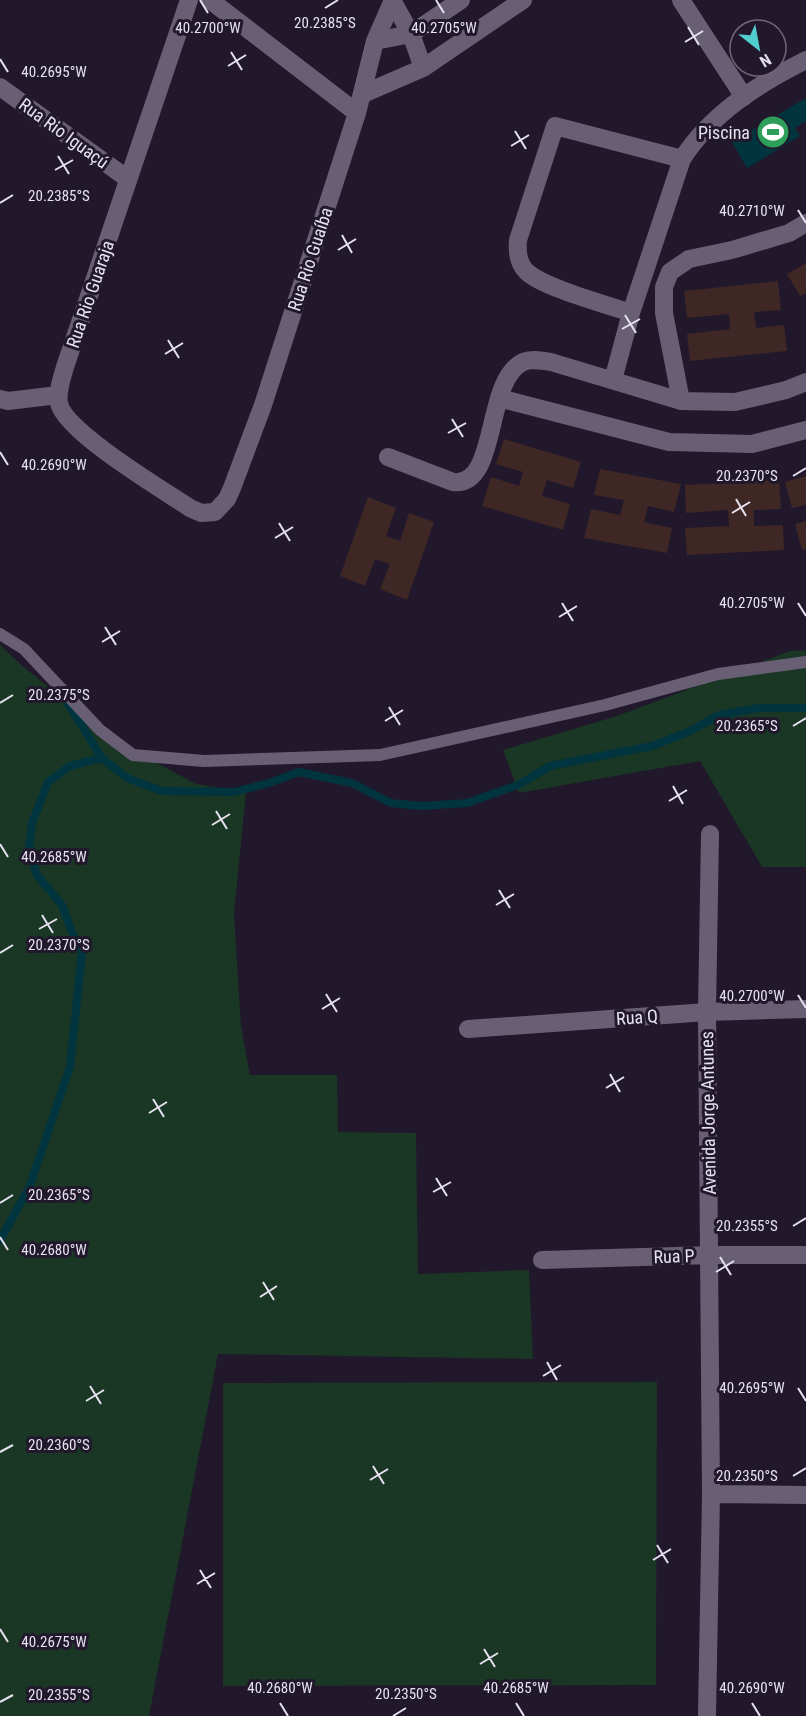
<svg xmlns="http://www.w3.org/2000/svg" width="806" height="1716" font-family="'Roboto Condensed',sans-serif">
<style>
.green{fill:#1a3625}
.water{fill:#003540}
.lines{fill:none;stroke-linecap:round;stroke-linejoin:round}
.stream{stroke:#003540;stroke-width:8}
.building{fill:#3f2726}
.lane{stroke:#695f75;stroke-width:12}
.street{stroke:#695f75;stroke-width:18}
.ticks{fill:none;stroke:#e6e1ee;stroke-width:2}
.labels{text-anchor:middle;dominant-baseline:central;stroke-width:6;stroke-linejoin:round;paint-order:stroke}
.poi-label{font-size:18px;fill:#e6e1ee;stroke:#21182b;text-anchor:end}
.street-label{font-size:18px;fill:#e6e1ee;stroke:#21182b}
.ticks-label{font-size:15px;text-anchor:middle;fill:#e6e1ee;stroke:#21182b;stroke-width:6;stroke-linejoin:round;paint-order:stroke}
</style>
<rect width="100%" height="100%" fill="#21182b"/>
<path class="green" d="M0,645L20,664L114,740L196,784L246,792L234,914L241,1026L250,1075H337L338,1132L416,1133L418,1274L529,1270L533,1359L218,1354L149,1716H0Z
M806,650V867H762L700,761L519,793L503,750L617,716L790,651Z
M657,1382L656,1685L223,1686V1383Z"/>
<path class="water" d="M806,98V121L795,128L800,136L747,168L732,142Z"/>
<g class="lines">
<path class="stream" d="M65,699L102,758L127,778L162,791L234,792L269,783L299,772L352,783L391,803L421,806L467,803L518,785L550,766L652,746L688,732L719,715L759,708H806
M0,1240L29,1188L70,1067L82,951L71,930L62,905L37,875L29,850L32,823L48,782L70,766L102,758"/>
</g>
<path class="building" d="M806,263V293L800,296L787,274Z
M778,281L781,310L754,312L756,328L784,325L787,351L690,361L687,334L730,329L729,314L687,318L684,291Z
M504,439L581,462L573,488L547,480L542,496L570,504L563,530L482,506L491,477L519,486L523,472L496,464Z
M600,469L681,484L674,512L648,506L644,522L672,528L667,553L584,538L591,509L620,515L624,500L594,495Z
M806,476V505L792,508L785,482Z
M779,480L781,509L754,510V526L783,525L784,550L687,555L685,528L729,526L728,510L686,513L685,485Z
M368,497L396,508L386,536L400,541L409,513L434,522L407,600L380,589L390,564L375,559L365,586L340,576Z
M806,521V549L802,550L795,524Z"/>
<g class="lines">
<path class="lane" d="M0,634L24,649L100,730L133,755L204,761L380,755L605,705L718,674L806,662"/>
<path class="street" d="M189,0L65,367C62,378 57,391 59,403C64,431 163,490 190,508L201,513L215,512L227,499L232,488L263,405L357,113L375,41L393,0
M210,0L357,113
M681,0L744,97
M393,2L411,34L423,68
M375,41L411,34L461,0
M0,87L128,179
M363,94L423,68L523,0
M631,313C608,305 541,287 526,271C518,263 517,251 518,240L555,126L682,159
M613,380L631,313L682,159C711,114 758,84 806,60
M499,398L669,442L752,444L806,430
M0,399L8,401L58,395
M681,401L664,313V287L670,272L689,259L732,250L789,233L806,223
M388,457L453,482C499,488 484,380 523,362C532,358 542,361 551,362L681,401L735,402L786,390L806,382
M468,1029L707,1012L806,1009
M542,1260L710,1255H806
M711,1494L806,1495
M707,1716L711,1494L707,1012L710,834"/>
</g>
<path class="ticks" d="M200,0L208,13M436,0L444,13M325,8L338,0M688,27L699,45M685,42L703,31M231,52L242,70M0,59L8,72M228,66L246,55M515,131L526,149M511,146L529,135M58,156L69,174M55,170L73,160M0,203L13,195M798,210L806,223M342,235L352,253M338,250L356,239M625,315L636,333M622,329L640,319M168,340L179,358M165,354L183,343M452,419L463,437M448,433L466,423M0,452L8,465M793,476L806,468M736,499L746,516M732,513L750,502M279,523L290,541M275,538L293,527M562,603L573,621M798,603L806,616M559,617L577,606M105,627L116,645M102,642L120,631M0,703L13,695M389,707L400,725M385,721L403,710M793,726L806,718M673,786L683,804M669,801L687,790M216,811L227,829M212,825L230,814M0,844L8,857M499,890L510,908M496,905L514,894M42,915L53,933M39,929L57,919M0,953L13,945M326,994L337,1012M798,995L806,1008M322,1009L340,998M610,1074L620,1092M606,1088L624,1077M153,1099L164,1117M149,1113L167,1102M436,1178L447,1196M433,1192L451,1182M0,1203L13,1195M793,1226L806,1218M0,1237L8,1250M720,1257L731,1275M716,1272L734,1261M263,1282L274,1300M260,1297L277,1286M547,1362L557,1380M543,1376L561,1365M90,1386L101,1404M798,1388L806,1401M86,1401L104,1390M0,1452L13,1445M373,1466L384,1484M793,1476L806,1468M370,1480L388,1469M657,1545L668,1563M653,1560L671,1549M200,1570L211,1588M197,1584L215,1573M0,1629L8,1642M484,1649L495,1667M480,1664L498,1653M0,1702L13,1695M280,1703L288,1716M516,1703L524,1716M752,1703L760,1716M393,1716L406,1708"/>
<defs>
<g id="stadium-disc" transform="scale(1.725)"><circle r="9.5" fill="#2e9e5b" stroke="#21182b"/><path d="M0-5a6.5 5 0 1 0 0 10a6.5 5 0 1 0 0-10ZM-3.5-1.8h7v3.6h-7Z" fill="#fff"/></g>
</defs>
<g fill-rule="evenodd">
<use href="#stadium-disc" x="773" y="132"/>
</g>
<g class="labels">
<g class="poi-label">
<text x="750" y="132">Piscina</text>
</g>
<g class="street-label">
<text transform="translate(64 133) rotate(36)">Rua Rio Iguaçú</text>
<text transform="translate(310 259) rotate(-72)">Rua Rio Guaíba</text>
<text transform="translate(90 294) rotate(-71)">Rua Rio Guaraja</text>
<text transform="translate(637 1017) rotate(-4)">Rua Q</text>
<text transform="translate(708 1113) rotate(-91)">Avenida Jorge Antunes</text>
<text transform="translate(674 1256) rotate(-2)">Rua P</text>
</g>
</g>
<g class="ticks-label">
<text x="325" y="28">20.2385°S</text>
<text x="208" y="33">40.2700°W</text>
<text x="444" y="33">40.2705°W</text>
<text x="54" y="77">40.2695°W</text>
<text x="59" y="201">20.2385°S</text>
<text x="752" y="216">40.2710°W</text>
<text x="54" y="470">40.2690°W</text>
<text x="747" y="481">20.2370°S</text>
<text x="752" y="608">40.2705°W</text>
<text x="59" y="700">20.2375°S</text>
<text x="747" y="731">20.2365°S</text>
<text x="54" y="862">40.2685°W</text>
<text x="59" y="950">20.2370°S</text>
<text x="752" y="1001">40.2700°W</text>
<text x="59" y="1200">20.2365°S</text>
<text x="747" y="1231">20.2355°S</text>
<text x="54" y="1255">40.2680°W</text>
<text x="752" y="1393">40.2695°W</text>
<text x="59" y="1450">20.2360°S</text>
<text x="747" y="1481">20.2350°S</text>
<text x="54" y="1647">40.2675°W</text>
<text x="280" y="1693">40.2680°W</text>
<text x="516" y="1693">40.2685°W</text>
<text x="752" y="1693">40.2690°W</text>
<text x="406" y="1699">20.2350°S</text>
<text x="59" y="1700">20.2355°S</text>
</g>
<g transform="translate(758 48) rotate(149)"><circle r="28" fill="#21182b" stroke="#706879" stroke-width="1.5"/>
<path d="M0-4.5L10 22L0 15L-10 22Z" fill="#52cdcf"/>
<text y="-9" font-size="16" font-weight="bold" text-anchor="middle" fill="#e6e1ee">N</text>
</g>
</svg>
